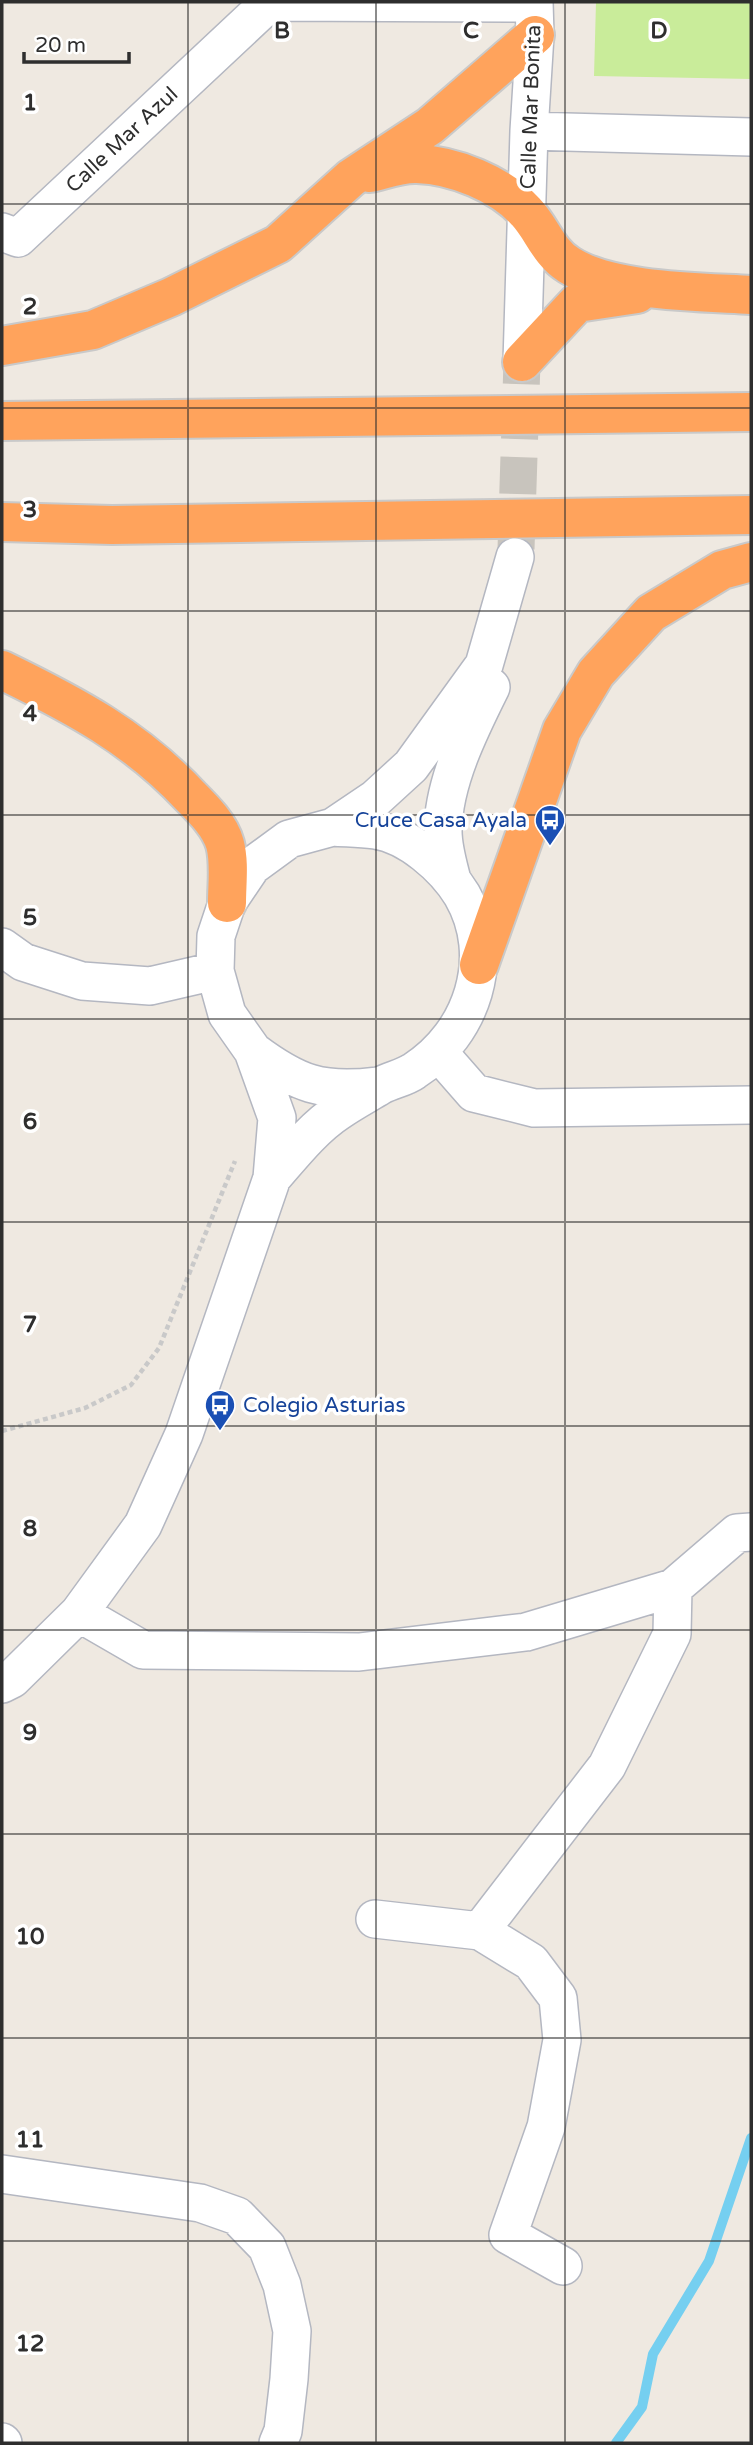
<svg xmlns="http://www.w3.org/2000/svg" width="753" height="2445" font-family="'Varela Round',sans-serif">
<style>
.pitch{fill:#c9ec9a}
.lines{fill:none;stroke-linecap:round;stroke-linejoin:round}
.stream{stroke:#75cff0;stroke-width:10}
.minor-tunnel{stroke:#c8c4bd;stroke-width:37;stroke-dasharray:37 18;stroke-linecap:butt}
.minor-casing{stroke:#b4b7c1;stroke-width:40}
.highway-casing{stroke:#c9c9c9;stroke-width:42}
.path{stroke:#c9c9c9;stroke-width:4.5;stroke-dasharray:5 3.5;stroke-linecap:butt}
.minor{stroke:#fff;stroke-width:37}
.highway{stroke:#ffa35c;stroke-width:38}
.grid{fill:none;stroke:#2e2e2e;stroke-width:2;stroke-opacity:0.55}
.labels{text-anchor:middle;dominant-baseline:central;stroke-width:7;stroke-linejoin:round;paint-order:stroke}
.street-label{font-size:21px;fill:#2e2e2e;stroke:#fff}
.transit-label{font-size:21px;fill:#164399;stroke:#fff;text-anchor:end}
.grid-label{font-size:23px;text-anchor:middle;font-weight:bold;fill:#2e2e2e;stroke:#fff;stroke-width:7;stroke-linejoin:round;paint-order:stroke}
</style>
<rect width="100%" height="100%" fill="#efe9e1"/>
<path class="pitch" d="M596,2H751V79L594,76Z"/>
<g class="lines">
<path class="stream" d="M616,2443L642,2407L653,2354L709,2261L751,2138"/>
<path class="minor-tunnel" d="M516,549L522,362"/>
<g class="minor-casing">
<path id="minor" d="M269,2L534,3
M529,131L751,137
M2,232L18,238L270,2
M522,362L529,131L535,35L534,2
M452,880C448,864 443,848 443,831C443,783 470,729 491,687
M2,947L23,962L82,981L150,986L215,971
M253,1051C297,1084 322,1093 377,1086
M439,1053L474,1093L534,1108L751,1105
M272,1178C292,1155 313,1128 339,1111C352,1102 367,1094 380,1086C391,1080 404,1078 414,1071C472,1034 498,957 462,895C445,867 409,835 375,830C361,828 347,828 333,827
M79,1613L143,1650L359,1652L526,1632L673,1588L737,1533L751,1532
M2,1684L12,1679L79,1613L143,1525L184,1434L272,1178L277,1118L253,1051L227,1014L215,971L216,936L227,903L252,866L289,839L333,827L376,798L411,766L484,665L515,557
M375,1919L480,1931L531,1962L558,1998L562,2040L546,2127L508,2235L563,2266
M480,1931L607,1766L672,1634L673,1588
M2,2174L200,2203L237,2216L267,2247L282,2285L292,2331L289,2379L283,2431L278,2443
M2,2442L3,2443"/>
</g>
<g class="highway-casing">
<path id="highway" d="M370,173C384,170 402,163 417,164C454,165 501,184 526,212C542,229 548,252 569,265C611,292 701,292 751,295
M2,346L93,330L171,297L278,244L351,178L430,126L535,35
M522,362L577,303L637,294
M2,421L751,412
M2,522L112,525L751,515
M2,670C74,705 135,737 191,797C204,810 220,826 225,844C230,863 227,883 227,903
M479,965L562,730L596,673L651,613L722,570L751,562"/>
</g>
<path class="path" d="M2,1431L85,1408L131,1385L159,1348L235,1161"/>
<use href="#minor" class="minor"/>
<use href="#highway" class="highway"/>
</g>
<path class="grid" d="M188,2V2443M376,2V2443M565,2V2443M2,204H751M2,408H751M2,611H751M2,815H751M2,1019H751M2,1222H751M2,1426H751M2,1630H751M2,1834H751M2,2038H751M2,2241H751"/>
<defs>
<g id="bus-pin" transform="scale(1.575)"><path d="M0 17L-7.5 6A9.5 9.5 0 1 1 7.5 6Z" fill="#1a4fb4" stroke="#fff"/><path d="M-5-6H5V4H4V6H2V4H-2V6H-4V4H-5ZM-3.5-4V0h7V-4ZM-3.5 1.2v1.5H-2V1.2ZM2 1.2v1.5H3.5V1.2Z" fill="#fff"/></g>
</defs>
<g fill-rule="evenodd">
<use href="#bus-pin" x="550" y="820"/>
<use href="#bus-pin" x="220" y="1405"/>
</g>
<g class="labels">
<g class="street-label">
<text transform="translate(531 107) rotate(-88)">Calle Mar Bonita</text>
<text transform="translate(122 140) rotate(-43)">Calle Mar Azul</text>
</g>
<g class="transit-label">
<text x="527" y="820">Cruce Casa Ayala</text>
<text x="243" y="1405" text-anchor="start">Colegio Asturias</text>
</g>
</g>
<g class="grid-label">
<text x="282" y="38">B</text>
<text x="471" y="38">C</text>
<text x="659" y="38">D</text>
<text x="30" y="110">1</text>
<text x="30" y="314">2</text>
<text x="30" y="517">3</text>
<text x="30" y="721">4</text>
<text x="30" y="925">5</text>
<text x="30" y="1129">6</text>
<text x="30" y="1332">7</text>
<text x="30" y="1536">8</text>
<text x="30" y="1740">9</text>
<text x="30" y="1944">10</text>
<text x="30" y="2147">11</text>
<text x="30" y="2351">12</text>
</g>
<rect width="753" height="2445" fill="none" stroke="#2e2e2e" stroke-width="7"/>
<path d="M24 52v10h105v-10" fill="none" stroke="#2e2e2e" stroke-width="3.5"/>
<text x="35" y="52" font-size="21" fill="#2e2e2e" stroke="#ffffff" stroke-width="5" paint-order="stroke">20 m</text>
</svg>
